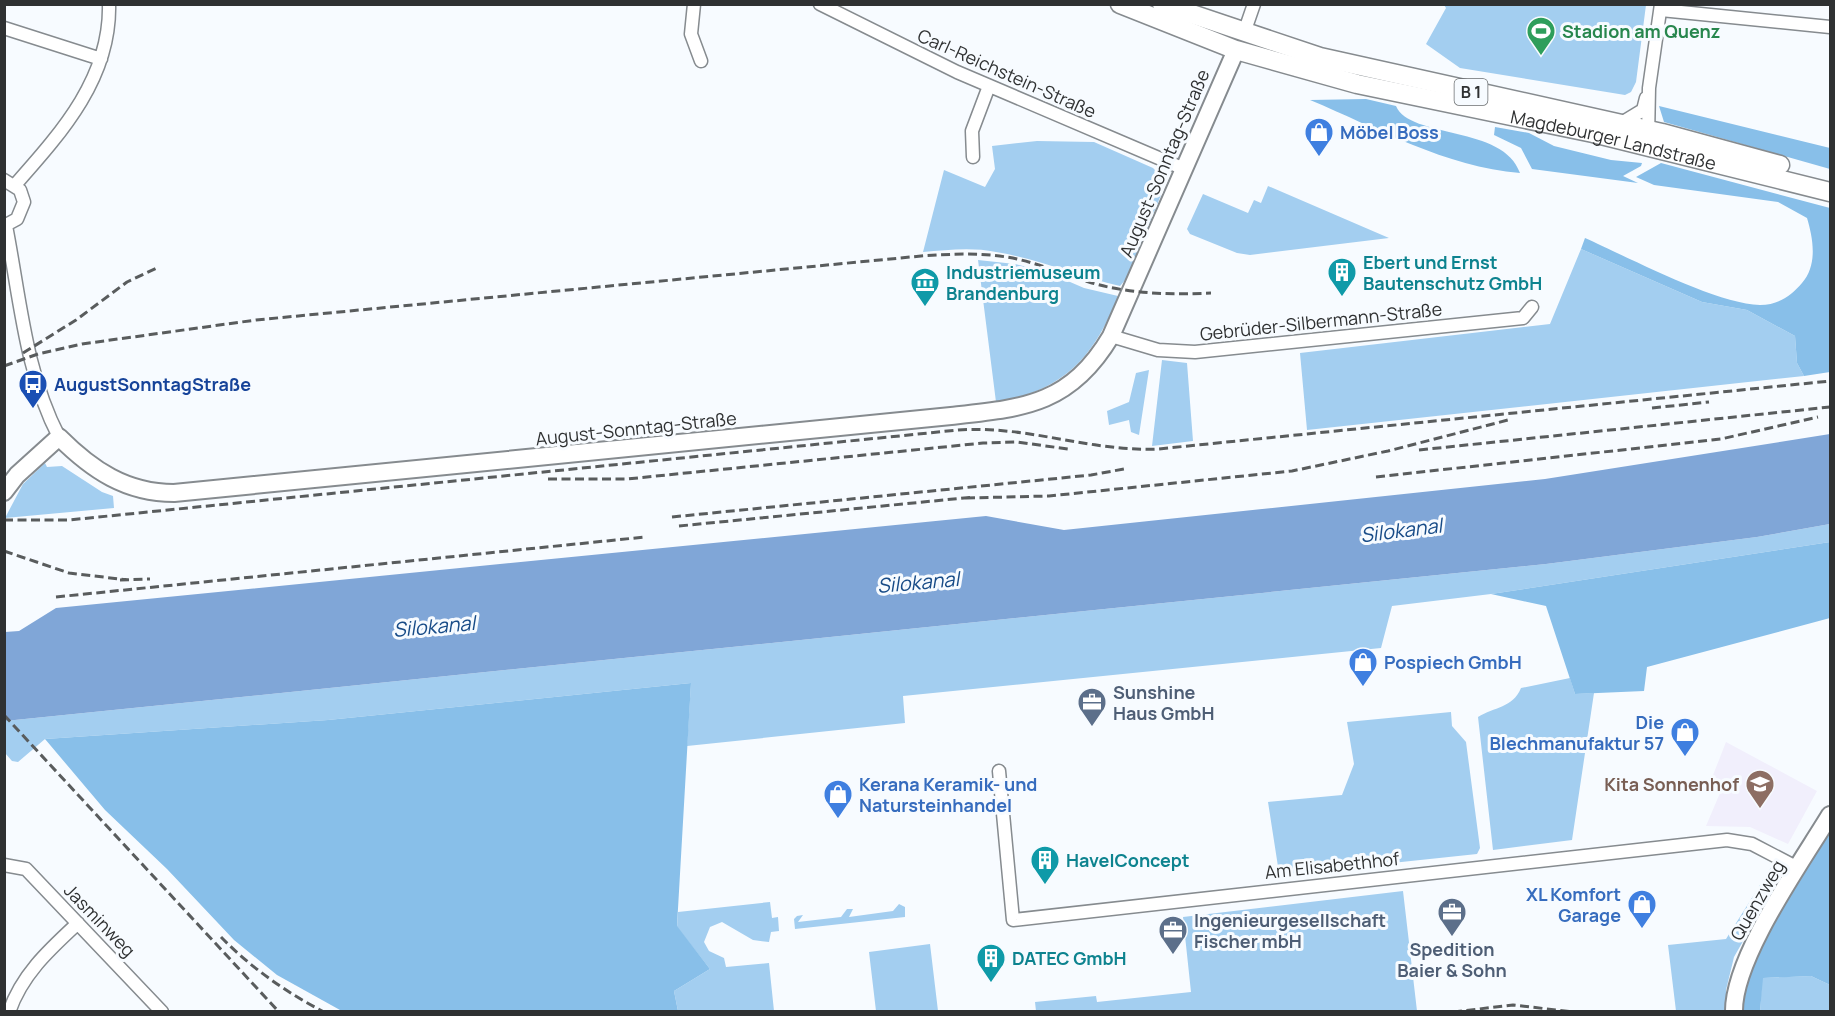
<svg xmlns="http://www.w3.org/2000/svg" width="1835" height="1016" font-family="Manrope,sans-serif">
<style>
.education{fill:#f1effc}
.green{fill:#a3cef0}
.forest{fill:#88bfe9}
.water{fill:#80a6d7}
.lines{fill:none;stroke-linecap:round;stroke-linejoin:round}
.street-casing{stroke:#868b8f;stroke-width:15}
.secondary-casing{stroke:#868b8f;stroke-width:20}
.primary-casing{stroke:#868b8f;stroke-width:21}
.street{stroke:#fff;stroke-width:12}
.secondary{stroke:#fff;stroke-width:16}
.primary{stroke:#fff;stroke-width:18}
.rail{stroke:#595c5d;stroke-width:3;stroke-dasharray:9 4.5;stroke-linecap:butt}
.labels{text-anchor:middle;dominant-baseline:central;stroke-width:6;stroke-linejoin:round;paint-order:stroke}
.shield{fill:#f7fbff;stroke:#6b6e70;stroke-width:1.5}
.shield-label{font-size:16px;font-weight:bold;fill:#2f3132}
.leisure-label{font-size:18px;font-weight:bold;fill:#27864d;stroke:#f7fbff;text-anchor:start}
.street-label{font-size:18px;fill:#2f3132;stroke:#f7fbff}
.shop-label{font-size:18px;font-weight:bold;fill:#366cbe;stroke:#f7fbff;text-anchor:start}
.culture-label{font-size:18px;font-weight:bold;fill:#0d838f;stroke:#f7fbff;text-anchor:start}
.transit-label{font-size:18px;font-weight:bold;fill:#164399;stroke:#f7fbff;text-anchor:start}
.service-label{font-size:18px;font-weight:bold;fill:#4e5e75;stroke:#f7fbff;text-anchor:start}
.education-label{font-size:18px;font-weight:bold;fill:#785e54;stroke:#f7fbff;text-anchor:end}
.water-label{font-size:20px;font-style:italic;fill:#174b87;stroke:#f7fbff}
</style>
<rect width="100%" height="100%" fill="#f7fbff"/>
<path class="education" d="M1726,742L1817,791L1788,844L1750,827L1706,826L1720,793L1708,788Z"/>
<path class="green" d="M1444,5H1646L1636,82L1631,92L1625,95L1460,68L1426,44L1446,8Z
M1037,141L1094,142L1153,168L1162,177L1161,195L1127,278L1120,286C1078,276 1039,259 996,252C972,247 947,250 923,252L944,170L985,187L995,169L992,146Z
M1268,186L1389,238L1250,255L1237,253L1190,234L1187,229L1203,194L1248,213L1254,200L1261,203Z
M1581,249L1702,302L1747,310L1795,336L1797,363L1804,376L1307,430L1300,353L1550,324Z
M978,260L1015,264L1047,272L1084,288L1118,296C1094,358 1063,391 996,402Z
M1162,360L1187,363L1193,441L1152,446Z
M1149,370L1139,435L1131,432L1129,420L1109,425L1107,411L1129,402L1136,373Z
M45,463L47,467L62,466L102,492L113,496L114,508L5,518L23,484Z
M1830,524V542L1491,594L1392,606L1381,648L903,696L905,723L687,746L691,683L328,720L45,739L18,762L12,761L5,753V721L1546,564L1757,537Z
M1570,678L1575,694L1594,693L1572,840L1493,850L1478,717C1494,707 1513,708 1521,688Z
M1451,712L1452,726L1466,742L1480,848L1477,854L1288,874L1279,873L1268,802L1342,795L1354,764L1347,722Z
M1772,866L1775,885L1734,957L1726,990V1011H1676L1668,945L1726,939Z
M1403,891L1417,1011H1036L1035,1002L1096,996L1097,1002L1191,992L1183,917Z
M770,902L772,918L778,917L779,931L771,932L769,942L753,940L722,922L710,927L704,942L709,951L724,958L726,967L769,963L774,1011H678L674,991L710,969L677,927L678,912Z
M899,904L905,907V917L795,929L794,919L797,916L803,915L798,922L841,917L847,909H853L849,917L893,911Z
M930,944L938,1011H876L869,952Z
M1811,976L1830,985V1011L1760,1012L1762,978Z"/>
<path class="forest" d="M1366,99L1396,106C1410,139 1504,125 1520,173C1446,167 1377,128 1310,100Z
M1659,106L1830,148V169L1664,122Z
M1495,127L1529,133L1554,146L1611,160L1642,163L1641,166L1623,176L1638,183L1532,169L1521,148L1494,135Z
M1661,163L1830,208V372L1804,376L1797,363L1795,336L1747,310L1702,302L1581,249L1585,238C1628,257 1716,304 1760,305C1778,305 1791,296 1802,283C1818,265 1813,238 1807,218L1778,202L1654,185L1636,177Z
M1830,542V618L1647,667L1644,691L1575,694L1546,606L1491,594Z
M691,683L677,926L710,969L674,991L678,1011L340,1010L277,975L234,940L167,869L105,810L45,739L328,720Z
M1830,830V985L1811,976L1763,978L1760,1011L1739,1012L1751,958Z"/>
<path class="water" d="M1830,434V524L1757,537L1546,564L5,721V632L19,631L56,608L986,516L1064,530L1545,479Z"/>
<g class="lines">
<g class="street-casing">
<path id="street" d="M694,4L691,34L701,61
M820,4L957,72L1182,168
M1661,10L1830,27
M4,28L101,59
M1244,33L1254,4
M1620,124L1643,110L1646,98
M1648,137L1649,88L1661,4
M973,157L972,131L989,86
M4,180L20,190L24,202L17,219L4,226
M15,185C61,133 111,78 109,4
M6,226C20,297 25,372 59,437
M1111,336L1158,350L1195,352L1523,318L1532,307
M999,771L1013,920L1727,840L1752,844L1798,868
M4,865L26,869L162,1012
M9,1012C22,974 50,949 78,923"/>
</g>
<g class="secondary-casing">
<path id="secondary" d="M4,492L17,475L59,437C92,470 126,493 174,493L951,416C1024,408 1070,405 1111,336L1236,50
M1734,1012C1733,958 1801,863 1830,815"/>
</g>
<g class="primary-casing">
<g id="primary">
<path id="s1" d="M1120,4L1236,50L1357,84L1593,133L1830,192"/>
<path d="M1162,4L1320,57L1662,133L1780,165"/>
</g>
</g>
<use href="#street" class="street"/>
<use href="#secondary" class="secondary"/>
<use href="#primary" class="primary"/>
<path class="rail" d="M23,353L76,320L127,282L159,267
M4,366L38,354L82,344L256,320L921,256C953,254 985,252 1017,259C1043,265 1067,275 1092,283C1131,294 1171,295 1211,293
M1652,408L1709,402
M1419,450L1830,407
M1376,477L1721,439L1818,417
M548,479H627L983,443L1017,442L1068,449
M966,498L1049,496L1292,471L1388,451L1508,420
M672,517L1091,475L1124,469
M4,520H69L958,430C1027,425 1090,452 1158,449L1830,381
M679,526L974,497
M4,551L69,573L128,580
M120,580L150,579
M56,597L645,537
M4,715L279,1012
M221,937C250,967 287,993 324,1012
M1453,1012L1513,1005L1574,1012"/>
</g>
<defs>
<g id="stadium-pin" transform="scale(1.5)"><path d="M0 17L-7.5 6A9.5 9.5 0 1 1 7.5 6Z" fill="#2e9e5b" stroke="#f7fbff"/><path d="M0-5a6.5 5 0 1 0 0 10a6.5 5 0 1 0 0-10ZM-3.5-1.8h7v3.6h-7Z" fill="#fff"/></g>
<g id="shop-pin" transform="scale(1.5)"><path d="M0 17L-7.5 6A9.5 9.5 0 1 1 7.5 6Z" fill="#3f7fe0" stroke="#f7fbff"/><path d="M-5-2.5h2.3a2.7 3.5 0 0 1 5.4 0H5L5.5 6h-11ZM-1.5-2.5h3a1.5 2.3 0 0 0-3 0Z" fill="#fff"/></g>
<g id="building-pin" transform="scale(1.5)"><path d="M0 17L-7.5 6A9.5 9.5 0 1 1 7.5 6Z" fill="#0f9aa8" stroke="#f7fbff"/><path d="M-4-6H4V6H1V3H-1V6H-4ZM-2.5-4.3h1.7v1.8h-1.7ZM.8-4.3h1.7v1.8H.8ZM-2.5-1h1.7V.8h-1.7ZM.8-1h1.7V.8H.8Z" fill="#fff"/></g>
<g id="museum-pin" transform="scale(1.5)"><path d="M0 17L-7.5 6A9.5 9.5 0 1 1 7.5 6Z" fill="#0f9aa8" stroke="#f7fbff"/><path d="M0-6L6-3V-2H-6V-3ZM-5-1h2V3h-2ZM-1-1h2V3h-2ZM3-1h2V3H3ZM-6 4H6V6H-6Z" fill="#fff"/></g>
<g id="bus-pin" transform="scale(1.5)"><path d="M0 17L-7.5 6A9.5 9.5 0 1 1 7.5 6Z" fill="#1a4fb4" stroke="#f7fbff"/><path d="M-5-6H5V4H4V6H2V4H-2V6H-4V4H-5ZM-3.5-4V0h7V-4ZM-3.5 1.2v1.5H-2V1.2ZM2 1.2v1.5H3.5V1.2Z" fill="#fff"/></g>
<g id="office-pin" transform="scale(1.5)"><path d="M0 17L-7.5 6A9.5 9.5 0 1 1 7.5 6Z" fill="#5c6f8a" stroke="#f7fbff"/><path d="M-6-3h4V-5.5h4V-3h4V5H-6ZM-1-4.5V-3h2v-1.5ZM-6 0V1H6V0Z" fill="#fff"/></g>
<g id="school-pin" transform="scale(1.5)"><path d="M0 17L-7.5 6A9.5 9.5 0 1 1 7.5 6Z" fill="#8d6e63" stroke="#f7fbff"/><path d="M0-5L7-2L0 1L-7-2ZM-4 1L0 2.5L4 1V4Q0 6-4 4Z" fill="#fff"/></g>
</defs>
<g fill-rule="evenodd">
<use href="#stadium-pin" x="1541" y="31"/>
<use href="#shop-pin" x="1319" y="132"/>
<use href="#building-pin" x="1342" y="272"/>
<use href="#museum-pin" x="925" y="282"/>
<use href="#bus-pin" x="33" y="384"/>
<use href="#shop-pin" x="1363" y="662"/>
<use href="#office-pin" x="1092" y="702"/>
<use href="#shop-pin" x="1685" y="732"/>
<use href="#school-pin" x="1760" y="784"/>
<use href="#shop-pin" x="838" y="794"/>
<use href="#building-pin" x="1045" y="860"/>
<use href="#shop-pin" x="1642" y="904"/>
<use href="#office-pin" x="1452" y="912"/>
<use href="#office-pin" x="1173" y="930"/>
<use href="#building-pin" x="991" y="958"/>
</g>
<g class="labels">
<rect class="shield" x="1454.5" y="79" width="33" height="26" rx="4.5"/>
<g class="shield-label">
<text x="1471" y="92">B 1</text>
</g>
<g class="leisure-label">
<text x="1562" y="31">Stadion am Quenz</text>
</g>
<g class="street-label">
<text transform="translate(1007 73) rotate(24)">Carl-Reichstein-Straße</text>
<text stroke="none"><textPath href="#s1" startOffset="513">Magdeburger Landstraße</textPath></text>
<text transform="translate(1164 163) rotate(-67)">August-Sonntag-Straße</text>
<text transform="translate(1321 321) rotate(-6)">Gebrüder-Silbermann-Straße</text>
<text transform="translate(636 428) rotate(-6)">August-Sonntag-Straße</text>
<text transform="translate(1332 865) rotate(-6)">Am Elisabethhof</text>
<text transform="translate(1757 900) rotate(-60)">Quenzweg</text>
<text transform="translate(100 920) rotate(46)">Jasminweg</text>
</g>
<g class="shop-label">
<text x="1340" y="132">Möbel Boss</text>
<text x="1384" y="662">Pospiech GmbH</text>
<text x="1664" y="722" text-anchor="end">Die<tspan x="1664" dy="21">Blechmanufaktur 57</tspan></text>
<text x="859" y="784">Kerana Keramik- und<tspan x="859" dy="21">Natursteinhandel</tspan></text>
<text x="1621" y="894" text-anchor="end">XL Komfort<tspan x="1621" dy="21">Garage</tspan></text>
</g>
<g class="culture-label">
<text x="1363" y="262">Ebert und Ernst<tspan x="1363" dy="21">Bautenschutz GmbH</tspan></text>
<text x="946" y="272">Industriemuseum<tspan x="946" dy="21">Brandenburg</tspan></text>
<text x="1066" y="860">HavelConcept</text>
<text x="1012" y="958">DATEC GmbH</text>
</g>
<g class="transit-label">
<text x="54" y="384">AugustSonntagStraße</text>
</g>
<g class="service-label">
<text x="1113" y="692">Sunshine<tspan x="1113" dy="21">Haus GmbH</tspan></text>
<text x="1194" y="920">Ingenieurgesellschaft<tspan x="1194" dy="21">Fischer mbH</tspan></text>
<text x="1452" y="949" text-anchor="middle">Spedition<tspan x="1452" dy="21">Baier &amp; Sohn</tspan></text>
</g>
<g class="education-label">
<text x="1739" y="784">Kita Sonnenhof</text>
</g>
<g class="water-label">
<text transform="translate(1401 530) rotate(-7)">Silokanal</text>
<text transform="translate(918 582) rotate(-5)">Silokanal</text>
<text transform="translate(434 626) rotate(-5)">Silokanal</text>
</g>
</g>
<rect width="1835" height="1016" fill="none" stroke="#2f3132" stroke-width="12"/>
</svg>
